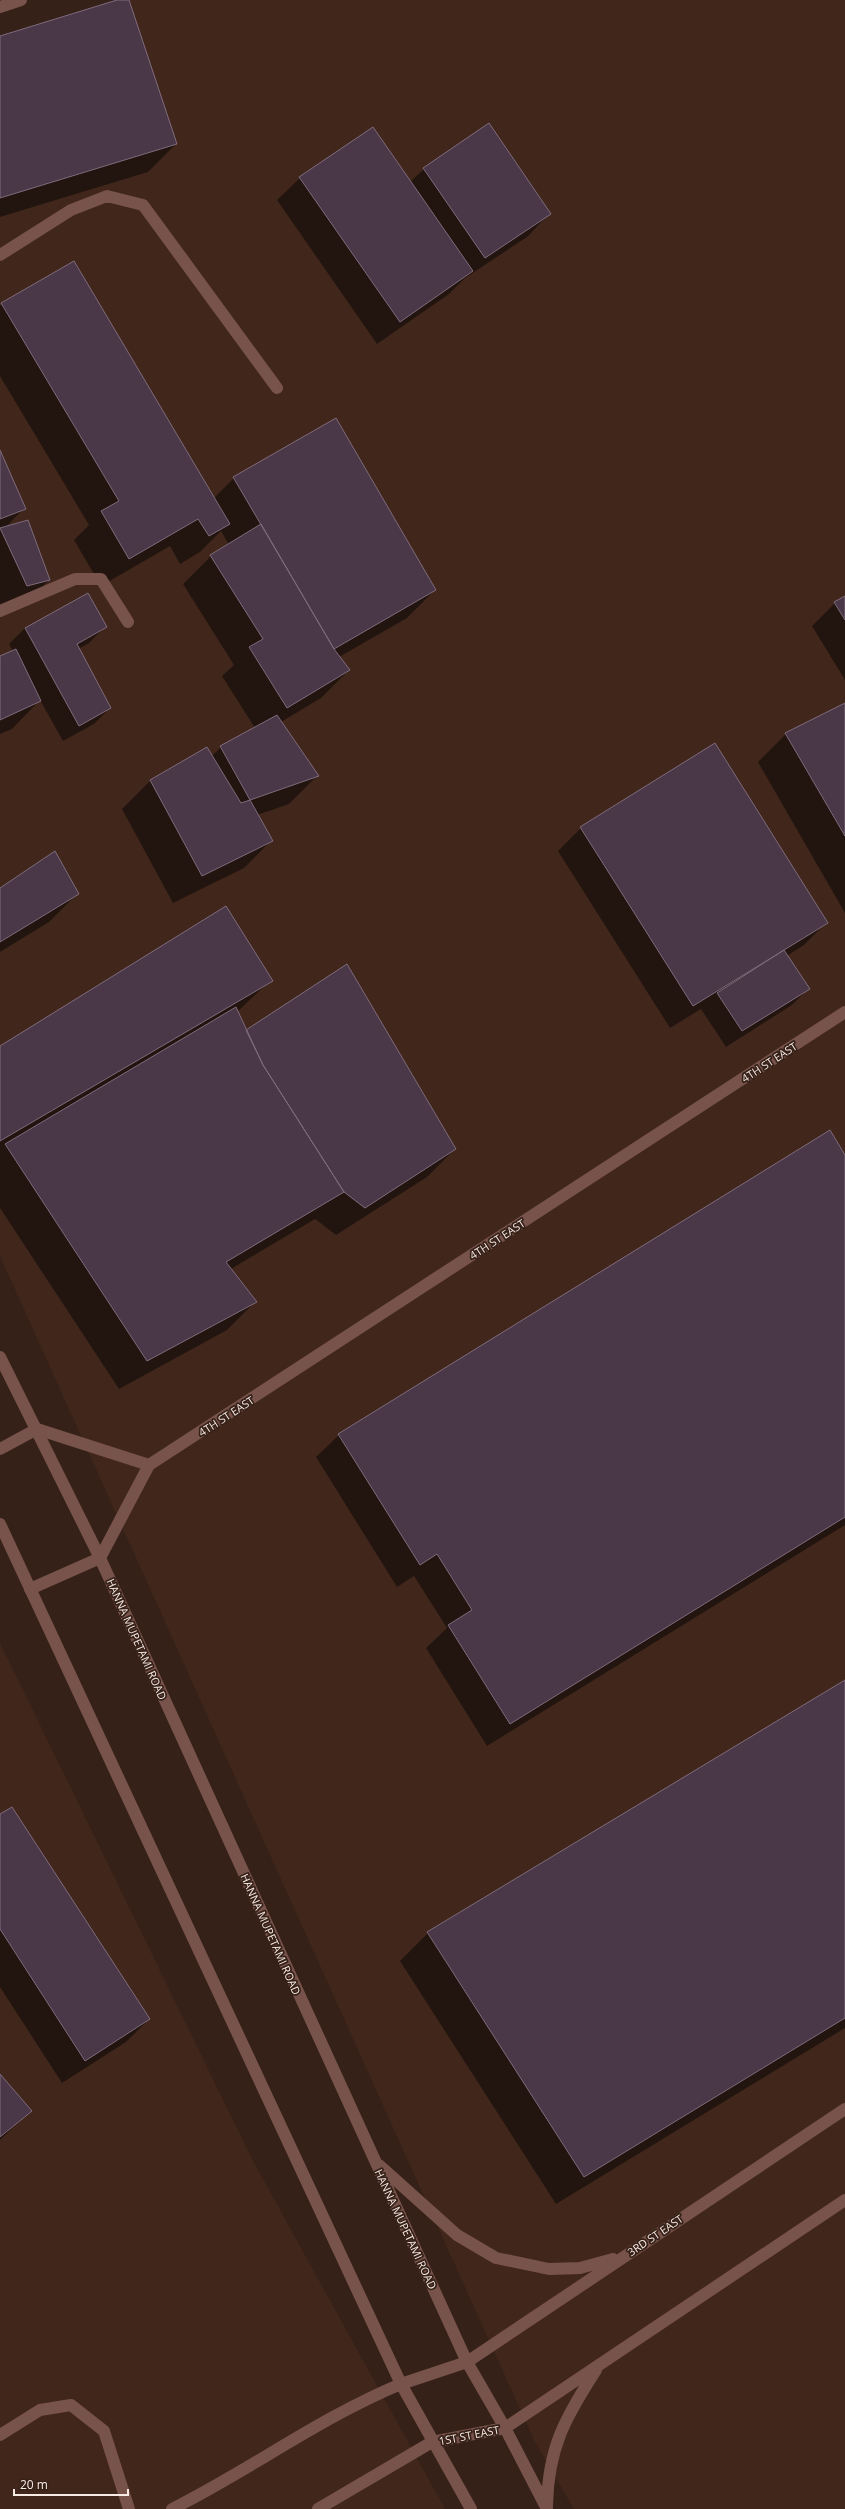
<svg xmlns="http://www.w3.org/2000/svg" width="845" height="2509" font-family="'Open Sans',sans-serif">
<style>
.built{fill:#41271b}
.shadow{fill:#0007}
.building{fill:#4a3848;stroke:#7f6b7c}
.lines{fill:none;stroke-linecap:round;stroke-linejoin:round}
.lane{stroke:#78534b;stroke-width:12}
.street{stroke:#78534b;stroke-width:12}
.labels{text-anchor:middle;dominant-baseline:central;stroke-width:3.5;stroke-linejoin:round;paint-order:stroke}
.street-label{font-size:11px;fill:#f8eae4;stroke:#352118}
</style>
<rect width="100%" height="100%" fill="#352118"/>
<path class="built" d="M117,0H845V2509H574L534,2440L0,1256V40Z
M0,1643L253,2161L445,2509H0Z"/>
<path class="shadow" d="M121,0H128L176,144L148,172L0,217V37Z
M424,169L549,214L527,237L465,278L449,294L377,344L277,200L300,178L410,182Z
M2,304L213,499L234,478L435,590L407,618L339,657L349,670L321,698L281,722L317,776L289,804L257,815L272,840L244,868L173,903L122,809L150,781L207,748L212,756L221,747L255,728L222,676L234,665L183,584L211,556L229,545L221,531L200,552L180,564L170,546L101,586L74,540L89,525L0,376V306Z
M0,453L24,508L6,527L49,580L21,608L0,613Z
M845,597V680L812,626L835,603Z
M105,627L89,643L78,649L110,708L94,724L63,741L40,700L12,729L0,734V657L13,651L9,644L25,628Z
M845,704V913L758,762L786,734Z
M581,828L827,922L804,945L787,956L808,989L792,1005L726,1047L701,1009L670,1028L558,851Z
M0,889L77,894L49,922L0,952Z
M271,980L237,1012L246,1031L455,1149L427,1177L336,1235L315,1219L231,1269L255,1302L227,1330L119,1389L0,1208V1047Z
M845,1157V1525L487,1746L426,1648L447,1628L414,1576L397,1587L316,1457L339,1435Z
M845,1682V2028L556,2204L400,1961L428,1933Z
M0,1815L149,2019L126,2042L62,2083L0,1987Z
M0,2075L30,2111L0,2140Z"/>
<path class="building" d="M117,0H129L177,144L0,198V36Z
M489,123L551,214L485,258L423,168Z
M373,127L473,271L400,322L299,177Z
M74,261L230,524L209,536L198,519L129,559L101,511L119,501L1,303Z
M336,418L436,590L334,649L233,477Z
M0,450L26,509L0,519Z
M28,520L50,580L27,586L0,528Z
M261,524L334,649L350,670L287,708L249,647L263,639L210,555Z
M88,593L107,627L77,644L111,708L79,726L25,628Z
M845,596V620L834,602Z
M16,649L41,701L0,720V656Z
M845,703V836L785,733Z
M277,715L319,776L250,800L220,746Z
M715,743L828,923L693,1006L580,827Z
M207,747L241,803L250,800L273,841L202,876L150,780Z
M55,851L79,894L0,942V888Z
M226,906L273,981L0,1141V1046Z
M784,950L810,989L742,1031L717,993Z
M347,964L456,1149L365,1208L344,1192L263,1065L246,1030Z
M236,1007L263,1065L344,1192L226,1262L257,1302L147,1361L5,1144Z
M830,1130L845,1155V1517L510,1724L448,1625L472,1610L437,1554L420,1565L338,1434Z
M845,1680V2018L584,2177L427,1932Z
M12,1807L150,2019L85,2061L0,1929V1814Z
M0,2074L32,2111L0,2137Z"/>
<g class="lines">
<path class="lane" d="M0,255L71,210L107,196L143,205L277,388
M0,611L75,579H101L128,622
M0,1449L37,1429L149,1465
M30,1589L100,1558L149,1465L845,1012
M0,2435L40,2410L71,2405L104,2431L129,2509
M172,2509C250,2470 321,2417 401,2384
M318,2509L432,2442"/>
<path class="street" d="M0,7L21,0
M0,1357L100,1558L467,2362L505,2428L547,2509
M0,1524L401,2384L471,2509
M379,2165L457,2235L496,2258L549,2269L580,2268L613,2259
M401,2384L467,2362L845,2109
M432,2442L505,2428L845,2200
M547,2506C548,2448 565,2418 596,2370"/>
</g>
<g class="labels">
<g class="street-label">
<text transform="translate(769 1062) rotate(-33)">4TH ST EAST</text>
<text transform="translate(497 1239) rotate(-33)">4TH ST EAST</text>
<text transform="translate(226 1416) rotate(-33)">4TH ST EAST</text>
<text transform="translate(137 1639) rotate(66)">HANNA MUPETAMI ROAD</text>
<text transform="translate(271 1934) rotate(66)">HANNA MUPETAMI ROAD</text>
<text transform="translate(406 2229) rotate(65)">HANNA MUPETAMI ROAD</text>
<text transform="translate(655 2235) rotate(-34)">3RD ST EAST</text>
<text transform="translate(469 2435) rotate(-11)">1ST ST EAST</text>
</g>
</g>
<path d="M14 2489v6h114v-6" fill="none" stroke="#f8eae4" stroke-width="2"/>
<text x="20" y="2489" font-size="12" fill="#f8eae4" stroke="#352118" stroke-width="3" paint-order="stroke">20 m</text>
</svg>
